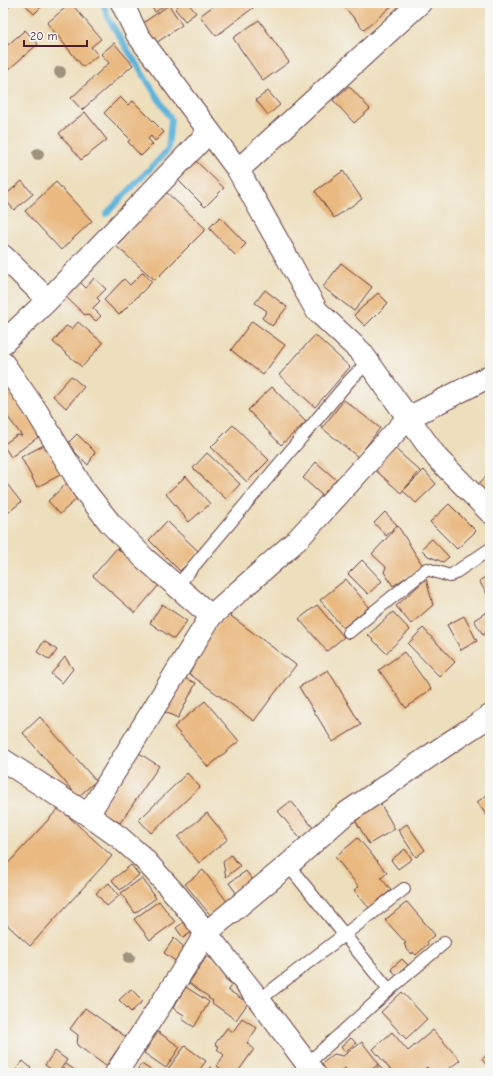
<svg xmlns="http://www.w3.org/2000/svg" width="493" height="1076" font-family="'Comic Neue',sans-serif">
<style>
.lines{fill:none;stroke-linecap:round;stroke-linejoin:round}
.stream{stroke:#5db3da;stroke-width:6}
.building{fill:#e9b981}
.service-casing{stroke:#623c41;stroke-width:14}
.minor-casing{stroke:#623c41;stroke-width:24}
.service{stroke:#fff;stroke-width:12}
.minor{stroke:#fff;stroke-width:22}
.tree{fill:#9f937d}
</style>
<rect width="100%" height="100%" fill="#f6f6f2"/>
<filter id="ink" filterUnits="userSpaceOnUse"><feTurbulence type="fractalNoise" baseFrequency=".025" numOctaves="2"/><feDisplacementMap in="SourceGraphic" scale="8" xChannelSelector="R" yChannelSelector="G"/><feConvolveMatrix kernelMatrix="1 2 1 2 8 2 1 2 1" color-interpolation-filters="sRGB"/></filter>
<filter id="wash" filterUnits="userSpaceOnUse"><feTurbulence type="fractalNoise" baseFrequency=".012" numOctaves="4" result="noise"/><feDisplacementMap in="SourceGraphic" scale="16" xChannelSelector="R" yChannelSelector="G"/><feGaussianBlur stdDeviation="0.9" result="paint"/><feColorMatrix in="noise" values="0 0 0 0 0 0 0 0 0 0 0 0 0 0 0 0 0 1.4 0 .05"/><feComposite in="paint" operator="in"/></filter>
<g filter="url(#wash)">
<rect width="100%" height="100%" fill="#eddebc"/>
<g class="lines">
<path class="stream" d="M103,3L109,20L171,119L168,150L106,214"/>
</g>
<g id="blocks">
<path class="building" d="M3,3H13L7,9L3,6Z
M24,3H45L34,14Z
M71,3L101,39L91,47L98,55L83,67L47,23Z
M149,3H168L155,12Z
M181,3H188L196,13L185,21L175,9Z
M217,3H249L253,8L216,36L200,16Z
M341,3H395L364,30Z
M169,5L182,25L156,43L143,23Z
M259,20L289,62L263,81L233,38Z
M25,30L38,44L9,69L3,63V49Z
M114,43L133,65L82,110L71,98L109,63L101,54Z
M349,86L370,109L354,123L333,100Z
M268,91L280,105L268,115L256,100Z
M120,97L128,105L133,101L164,132L155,141L151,136L148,139L153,144L141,156L128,142L130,139L104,113Z
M85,112L107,140L81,160L59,133Z
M196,161L224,188L205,207L178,180Z
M343,171L362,199L334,218L315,191Z
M22,181L33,194L14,210L3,197Z
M56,182L92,221L61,250L25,211Z
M166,192L206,229L155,280L116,246Z
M220,217L246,244L235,255L209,228Z
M341,263L372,287L354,311L323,287Z
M143,272L152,282L119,315L104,300L124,279L130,285Z
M94,278L106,289L97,298L100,301L93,308L101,316L96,321L87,314L85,315L66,297L80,282L86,288Z
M265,290L287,307L272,326L262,318L267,311L255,303Z
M378,293L388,303L365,326L354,315Z
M252,321L285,345L263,375L231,350Z
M78,322L103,343L82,367L53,342L66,326L72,329Z
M315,335L350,367L315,407L279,375Z
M71,376L84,387L66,408L53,396Z
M3,382L41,435L11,457L3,445L17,435L22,436L5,413L3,414Z
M272,387L306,422L281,445L248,410Z
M344,400L380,428L358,457L322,428Z
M233,425L269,460L247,482L211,447Z
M77,434L95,452L88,465L67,444Z
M50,442L66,472L37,487L21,457Z
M392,446L420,471L401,493L373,468Z
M207,453L240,484L226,499L193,468Z
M316,462L340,483L326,499L303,478Z
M424,470L436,484L416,503L403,491Z
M490,473V506L474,488Z
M186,476L210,504L189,522L166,494Z
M3,479L21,502L3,517Z
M68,482L80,496L60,514L48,501Z
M449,504L476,531L457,549L430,522Z
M385,512L397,525L386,536L374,523Z
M167,521L199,552L180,571L149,540Z
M398,526L423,566L393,586L384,572L386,567L372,554Z
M432,539L449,557L443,562L428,556L421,549Z
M117,548L159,585L135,613L93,576Z
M362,560L382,581L368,594L348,574Z
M490,574V599L479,581Z
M346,579L369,607L343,628L320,600Z
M426,579L433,605L411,624L396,606Z
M162,604L187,621L174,639L150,623Z
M317,605L344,637L327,651L299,619Z
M490,610V630L483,635L474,620Z
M393,612L410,630L386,653L368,635Z
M227,613L296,665L254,721L184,670Z
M464,616L477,641L461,650L447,625Z
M423,628L455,662L440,677L408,644Z
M44,641L57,650L50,660L37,652Z
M404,652L431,689L406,708L379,670Z
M65,657L73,669L62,683L51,674Z
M328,670L361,725L333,742L299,687Z
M182,677L196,683L178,718L165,712Z
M205,701L239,741L208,767L174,727Z
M40,717L96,781L78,797L23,733Z
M139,753L159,766L120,823L100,810Z
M187,773L200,787L151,833L139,820Z
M490,793V820L477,802Z
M291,801L315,830L302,841L278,811Z
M380,803L395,829L369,844L354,818Z
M59,808L112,856L30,946L3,921V869Z
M207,813L228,839L199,863L178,837Z
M407,824L425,850L416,857L398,830Z
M358,838L387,873L381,878L391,890L369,908L354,890L359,887L335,857Z
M405,849L412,859L398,869L391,860Z
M231,855L240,866L226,877L223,862Z
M131,865L139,875L120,890L112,880Z
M203,870L229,904L212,917L185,884Z
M246,871L256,885L239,897L229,883Z
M142,878L156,898L135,913L121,893Z
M109,883L119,896L107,906L96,893Z
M159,901L175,922L150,940L134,919Z
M407,902L435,935L427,941L428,944L416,955L413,952L412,954L405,948L406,947L404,944L406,943L385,920Z
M185,921L192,932L183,938L176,928Z
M174,938L186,949L177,962L164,953Z
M207,956L230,971L225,979L232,984L228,990L248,1003L236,1020L212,1003L213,1001L208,998L209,997L189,983Z
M402,959L408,965L397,976L391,969Z
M186,987L209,1002L194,1027L182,1019L184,1015L173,1008Z
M131,989L143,1001L131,1012L119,1000Z
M402,992L427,1019L406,1039L381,1012Z
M85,1008L126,1037L106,1066L77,1045L78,1035L70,1029Z
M242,1018L257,1028L247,1043L254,1049L237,1073H226L217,1066L224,1055L217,1049L219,1047L215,1044L227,1028L233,1032Z
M433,1030L460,1060L444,1073H432L427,1067L419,1073H393L373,1049L392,1032L408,1051Z
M158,1032L180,1047L166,1068L144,1053Z
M351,1038L356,1043L345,1052L341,1047Z
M362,1042L379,1064L367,1073H349L345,1068L339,1073H323L318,1067L334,1054L343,1056Z
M185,1046L206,1061L197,1073H165Z
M55,1051L67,1060L58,1073H56L45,1065Z
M490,1053V1070L482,1059Z
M23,1061L31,1068L27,1073H16L14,1072Z
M66,1064L79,1073H60Z
M141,1064L156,1073H135Z
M379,1066L385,1073H371Z
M210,1067L218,1073H206Z"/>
</g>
</g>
<g filter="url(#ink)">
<use href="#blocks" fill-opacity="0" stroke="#623c41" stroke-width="1"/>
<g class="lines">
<g class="service-casing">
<path id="service" d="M177,586L349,381L368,362
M349,632L427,569L450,576L490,549
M288,865L389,990L307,1064
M389,990L444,943
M259,1000L404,889"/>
</g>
<g class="minor-casing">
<path id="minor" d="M122,3L137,34L238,170L317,311L361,352L437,458L490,512
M238,170L420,3
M3,256L48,300
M3,343L48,300L209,132
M3,363L37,412L84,490L110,523L144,558L211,616
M3,760L88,815L119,837L143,858L177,896L259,1000L314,1073
M88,815L211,616L297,540L408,418L490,376
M116,1073L178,978L206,933L288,865L345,814L449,743L490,716"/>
</g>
<use href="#service" class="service"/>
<use href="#minor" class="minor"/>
</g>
<g class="tree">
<circle cx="60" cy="72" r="6"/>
<circle cx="38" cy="154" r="6"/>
<circle cx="129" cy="958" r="6"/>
</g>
</g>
<rect width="493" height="1076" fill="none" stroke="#f6f6f2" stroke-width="16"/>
<path d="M24 40v6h63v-6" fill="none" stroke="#4a1f2b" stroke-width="2"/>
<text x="30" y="40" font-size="12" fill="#4a1f2b" stroke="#f6f6f2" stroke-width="3" paint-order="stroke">20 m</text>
</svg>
